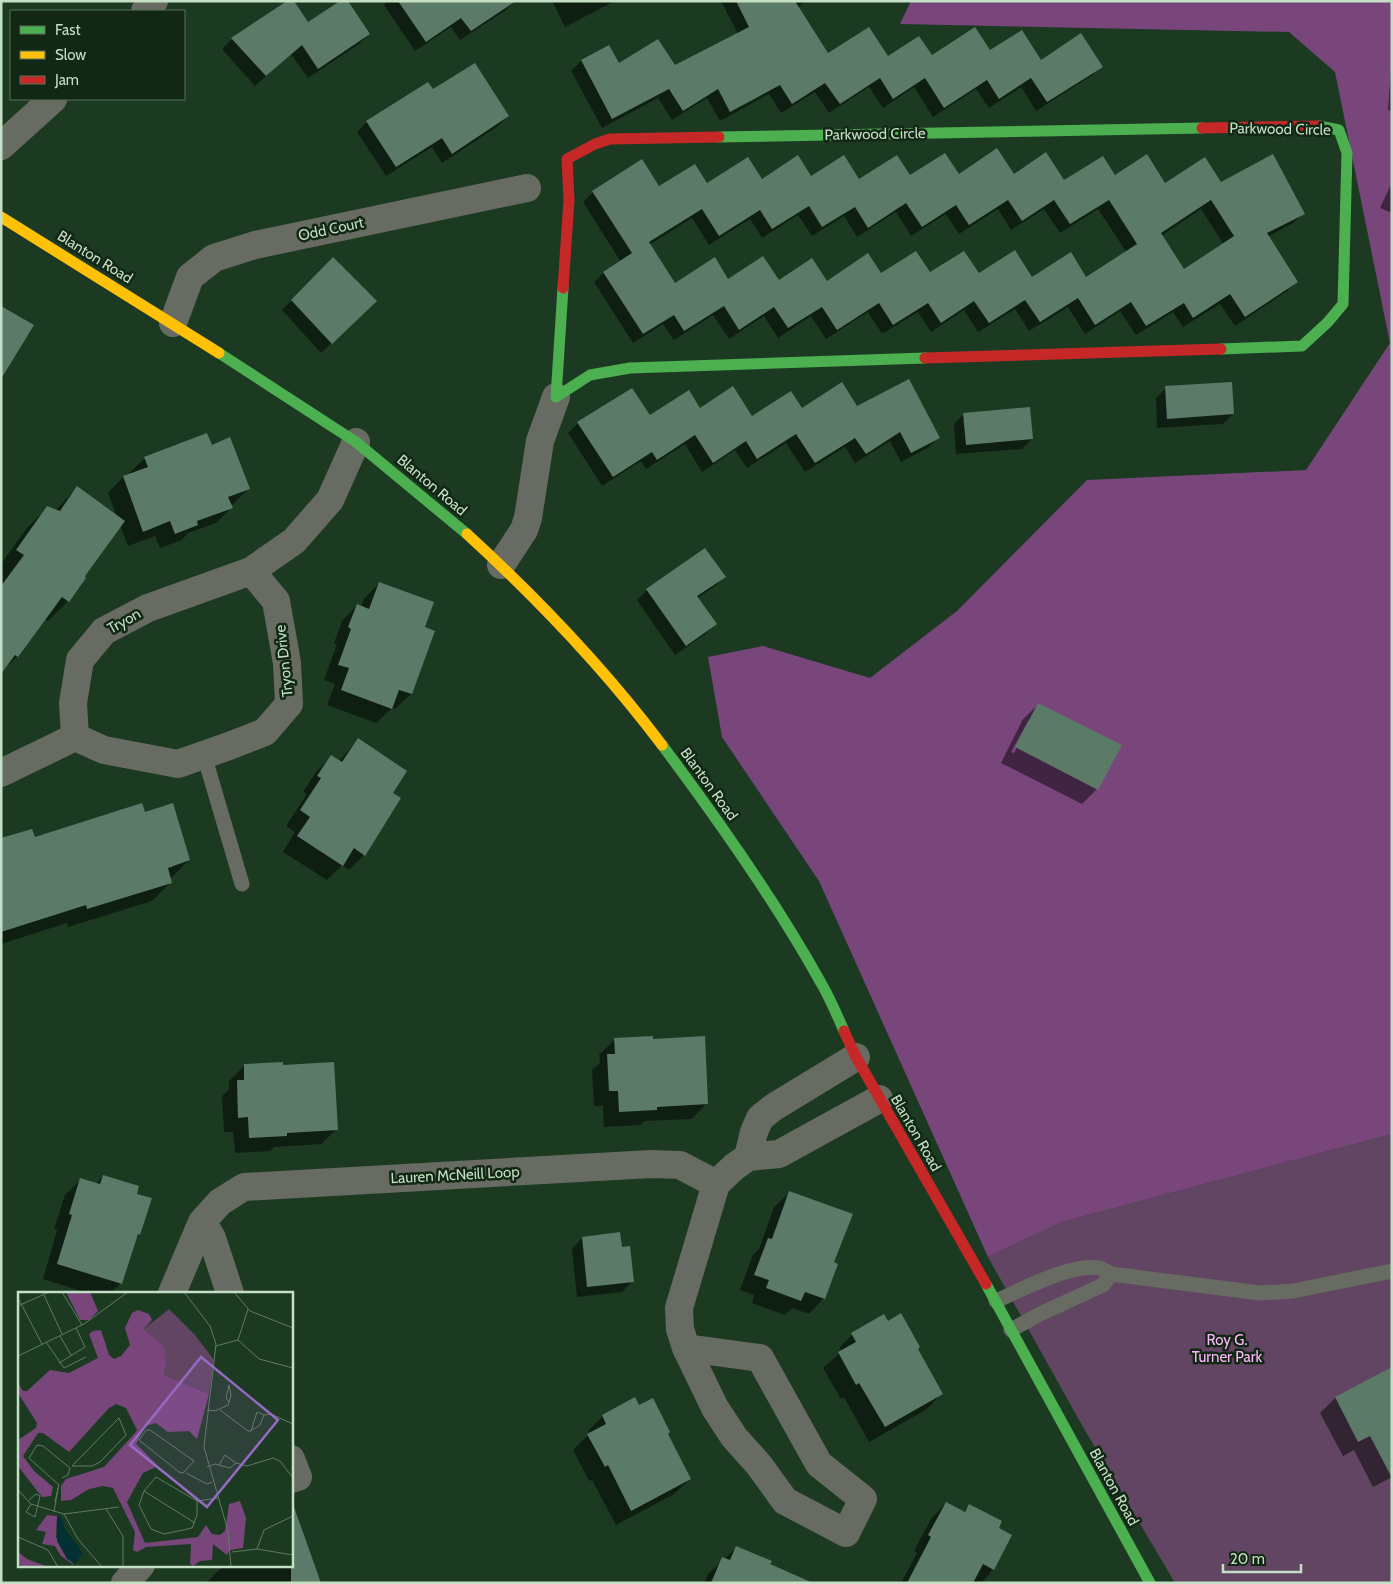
<svg xmlns="http://www.w3.org/2000/svg" width="1393" height="1584" font-family="Cabin,sans-serif">
<style>
.green{fill:#614563}
.forest{fill:#79467c}
.shadow{fill:#0007;fill-rule:evenodd}
.building{fill:#5c7a68;fill-rule:evenodd}
.lines{fill:none;stroke-linecap:round;stroke-linejoin:round}
.lane{stroke:#676b62;stroke-width:15}
.street{stroke:#676b62;stroke-width:28}
.fast{stroke:#4caf50;stroke-width:11}
.slow{stroke:#ffc107;stroke-width:11}
.jam{stroke:#c62828;stroke-width:11}
.labels{text-anchor:middle;dominant-baseline:central;stroke-width:5;stroke-linejoin:round;paint-order:stroke}
.street-label{font-size:15px;fill:#c4dfc5;stroke:#122814}
.park-label{font-size:15px;fill:#feb6fe;stroke:#122814}
.inset-road{fill:none;stroke:#5f7c63;stroke-width:1}
.view{fill:#956bc1;fill-opacity:0.15;stroke:#956bc1;stroke-width:2.5}
.inset-edge{fill:none;stroke:#c4dfc5;stroke-width:2.5}
</style>
<rect width="100%" height="100%" fill="#1c3a22"/>
<path class="green" d="M1392,1134V1583H1175L1083,1427L988,1257L1062,1222Z"/>
<path class="forest" d="M911,1H1392V1134L1062,1222L988,1257L819,881L722,737L708,657L763,646L870,678L957,611L1087,480L1306,470L1390,343L1335,72L1289,32L900,24Z"/>
<path class="shadow" d="M289,1L308,24L369,34L359,44L308,78L291,54L255,86L222,49L232,39Z
M388,1H515L506,10L460,40L451,27L415,51L384,5Z
M552,1H615L565,27Z
M721,1H804L798,8L828,55L888,58L989,52L1041,61L1101,66L1091,76L1036,111L1021,87L989,108L976,89L933,117L914,87L883,108L869,87L829,113L815,92L781,113L769,94L720,121L707,98L672,120L658,98L602,128L571,71L581,61L609,46L619,65L675,67L738,34Z
M1392,54V111L1388,110Z
M432,91L508,116L498,126L442,163L432,147L386,176L357,132L367,122Z
M1013,175L1064,182L1115,177L1165,185L1221,184L1303,213L1293,223L1267,237L1296,282L1286,292L1235,326L1220,304L1183,327L1173,312L1136,335L1120,311L1085,334L1068,307L1029,331L1015,309L978,332L964,310L931,332L918,312L882,334L868,312L826,339L811,316L778,338L764,316L729,339L713,315L674,340L663,324L633,343L594,282L604,272L621,262L583,202L593,192L811,178L859,181L909,176ZM998,209L1011,230L1044,209L1060,233L1098,209L1127,253L1086,278L1032,279L930,274L881,275L826,282L728,280L674,284L649,245L692,218L709,245L750,219L762,238L798,215L812,236L844,216L857,237L896,212L911,236L946,214L959,234ZM1201,209L1224,245L1183,270L1161,236Z
M1392,182V213L1380,208Z
M333,258L366,311L321,353L282,310Z
M1166,388L1233,414L1223,424L1157,428L1156,398Z
M857,407L939,437L929,447L901,462L890,441L855,463L845,447L805,472L786,443L747,468L735,450L702,472L685,444L646,469L641,461L602,486L568,433L578,423L700,410L752,418L802,410Z
M964,414L1032,439L1022,449L956,454L954,424Z
M211,447L249,488L233,504L230,505L231,508L216,523L188,533L182,540L160,548L155,536L128,546L120,525L83,577L68,601L48,621L45,619L18,656L1,672V580L4,576L1,574V564L27,528L47,508L55,511L77,488L117,517L108,493L123,477L130,475L129,473L145,458Z
M724,577L714,587L697,598L715,624L705,634L675,655L637,600L647,590Z
M379,583L423,628L433,632L411,694L395,709L392,708L376,723L327,705L335,684L324,680L337,644L334,643L342,621L357,605L361,607L364,599Z
M1039,704L1097,789L1082,804L1001,763L1023,719ZM1028,721H1031L1014,753L1011,752Z
M358,740L391,793L364,855L349,870L342,865L327,880L283,852L295,832L286,826L307,794L303,792L316,772L331,757L339,761Z
M144,813L189,860L170,879L171,882L152,901L68,927L67,923L1,944V841L34,839Z
M615,1039L652,1040L707,1103L692,1119L644,1121L640,1125L604,1127L603,1106H594L592,1070L600,1063L599,1055Z
M244,1066L337,1129L321,1144L274,1147L270,1151L235,1153L233,1132H224L222,1096L229,1089V1081Z
M103,1176L135,1195L150,1199L139,1235L135,1239L121,1283L111,1293H87L43,1279L57,1230L54,1229L65,1195L80,1180L96,1184Z
M790,1192L833,1263L824,1298L809,1314L792,1308L785,1315L752,1303L754,1295L740,1290L753,1255L759,1249L774,1207Z
M582,1238L621,1249L632,1282L622,1292L577,1297L572,1249Z
M888,1323L917,1349L942,1393L927,1409L869,1442L844,1397L841,1399L823,1368L841,1352L840,1347L855,1332Z
M1392,1369V1477L1373,1487L1354,1450L1343,1456L1320,1413L1335,1398Z
M603,1416L667,1434L690,1479L674,1494L616,1525L592,1480L589,1481L573,1450L589,1434L588,1431Z
M946,1503L963,1512L970,1505L997,1529L993,1569L982,1583H901L917,1553L914,1551L931,1519Z
M736,1548L769,1565L810,1583H704L708,1574Z
M230,1565H291L320,1583H206L220,1569Z"/>
<path class="building" d="M287,1H294L308,22L340,1H348L370,34L318,69L302,45L266,76L231,38Z
M398,1H516L471,31L461,18L426,42Z
M736,1H795L828,53L869,27L888,56L919,36L932,55L975,27L990,50L1022,30L1041,60L1081,33L1103,67L1047,102L1031,78L999,99L987,80L944,108L925,78L893,99L880,78L840,104L825,83L792,104L780,85L730,112L718,89L683,111L669,89L612,119L581,60L609,45L619,63L658,39L675,65L749,27Z
M475,63L509,116L452,154L442,138L396,167L366,121L428,82L433,89Z
M997,148L1014,174L1046,152L1064,180L1103,156L1115,175L1147,154L1165,183L1205,157L1221,182L1273,154L1305,214L1267,233L1298,282L1245,317L1230,294L1193,318L1184,303L1146,326L1131,302L1095,325L1078,298L1040,322L1025,300L989,323L974,301L941,323L928,303L893,325L879,303L837,330L822,307L788,328L774,307L739,330L724,306L684,331L674,315L643,334L603,272L632,253L592,191L642,159L659,186L695,164L707,183L748,157L762,179L798,155L811,176L844,155L859,179L897,155L910,175L945,153L959,174ZM1008,200L1022,221L1054,200L1070,224L1109,200L1137,244L1086,277L1071,252L1032,277L1015,250L979,273L964,251L930,272L916,251L881,273L868,253L827,281L812,258L779,280L763,256L728,279L715,257L675,283L649,242L702,209L719,236L760,210L772,229L809,206L822,227L855,207L868,228L906,203L922,227L956,205L969,225ZM1211,200L1234,236L1184,269L1161,233Z
M333,257L377,301L332,344L291,300Z
M1,306L34,325L1,379Z
M909,379L940,438L911,453L900,432L866,454L855,438L815,463L796,434L757,459L746,441L713,463L695,435L657,460L652,452L613,477L577,422L632,388L650,415L689,390L700,408L733,386L752,416L791,391L802,408L842,382L857,406Z
M1232,382L1234,414L1167,419L1165,386Z
M1030,407L1033,439L966,445L963,413Z
M207,433L212,445L230,437L250,489L228,497L233,508L197,521L198,525L175,534L170,521L143,532L123,476L148,467L144,457Z
M77,486L125,521L85,576L86,578L69,602L62,597L18,657L15,655L1,674V586L24,555L16,550L47,506L60,511Z
M705,548L726,577L697,596L717,624L686,646L646,589Z
M379,582L434,602L425,627L435,631L412,694L399,690L392,709L341,690L349,668L338,665L351,629L348,627L357,604L369,609Z
M1038,703L1122,745L1098,790L1015,747Z
M358,738L407,771L393,793L401,798L365,856L354,848L343,866L297,836L310,817L300,810L321,778L317,776L331,755L342,762Z
M142,803L145,812L173,803L190,860L168,868L172,883L87,909L86,905L1,932V838L32,829L35,837Z
M653,1036V1039L705,1036L708,1104L657,1107V1110L619,1112L618,1091H609L607,1054H615L614,1038Z
M283,1062V1065L334,1062L338,1130L287,1133V1136L249,1138L248,1117L238,1118L237,1080H244V1064Z
M103,1175L139,1186L137,1194L152,1198L140,1235L138,1234L122,1284L57,1264L72,1215L69,1214L80,1178L100,1184Z
M789,1191L853,1214L834,1262L838,1264L825,1299L805,1292L801,1301L766,1288L769,1280L754,1275L768,1238L772,1239Z
M620,1232L622,1247L630,1246L634,1282L587,1287L582,1237Z
M901,1313L920,1347L918,1349L943,1394L885,1427L859,1383L856,1385L838,1352L856,1342L851,1333L884,1314L888,1321Z
M1392,1367V1478L1370,1436L1358,1442L1335,1397Z
M635,1397L639,1405L653,1398L670,1432L668,1434L691,1479L631,1511L608,1465L605,1467L587,1434L606,1424L602,1415Z
M946,1502L965,1512L969,1504L1002,1521L999,1528L1012,1535L994,1570L983,1564L973,1583H907L931,1537L928,1535Z
M291,1507H294L321,1583H291Z
M736,1546L772,1561L770,1564L813,1583H711L722,1557L730,1560Z"/>
<g class="lines">
<path class="lane" d="M204,755L242,884
M1111,1274L1260,1293L1293,1291L1392,1271
M996,1301C1021,1290 1073,1262 1100,1268C1104,1269 1107,1272 1111,1274L1103,1285L1040,1314L1011,1330"/>
<path class="street" d="M145,11L154,1
M1,146L53,99
M173,323L190,277L214,258L255,245L527,188
M501,565L524,530L528,518L540,441L556,397
M75,737L73,703L80,660L104,631L148,608L251,571L294,541L330,500L356,442
M1,773L75,737L104,750L178,764L229,746L265,732L289,704L287,663L276,601L251,571
M748,1157L754,1132L760,1118L774,1107L856,1057
M202,1222L212,1238L230,1293
M172,1293L202,1222L220,1202L244,1187L651,1164L680,1165L716,1184
M686,1348L760,1358L819,1464L863,1499L846,1533L785,1501L759,1465L734,1437L715,1408L686,1348L680,1329L679,1308L716,1184L734,1167L748,1157L779,1154L879,1099
M291,1459L298,1477L291,1479
M125,1583L141,1565"/>
<path class="fast" d="M719,137L1202,128
M563,288L556,397L590,375L630,368L925,358
M1221,349L1302,346L1328,322L1343,304L1347,153L1339,130L1319,126
M219,353L356,442L467,534
M662,745C719,821 775,900 821,983C830,998 837,1015 844,1031
M986,1284L1150,1583"/>
<path class="slow" d="M1,217L219,353
M467,534C538,599 604,668 662,745"/>
<path class="jam" d="M1202,128L1319,126
M563,288L569,200L567,159L595,144L610,139L719,137
M925,358L1221,349
M844,1031L856,1057L986,1284"/>
</g>
<g class="labels">
<g class="street-label">
<text transform="translate(1280 129) rotate(1)">Parkwood Circle</text>
<text transform="translate(875 134) rotate(-1)">Parkwood Circle</text>
<text transform="translate(331 229) rotate(-12)">Odd Court</text>
<text transform="translate(95 257) rotate(32)">Blanton Road</text>
<text transform="translate(432 485) rotate(40)">Blanton Road</text>
<text transform="translate(124 621) rotate(-29)">Tryon</text>
<text transform="translate(284 661) rotate(-96)">Tryon Drive</text>
<text transform="translate(709 784) rotate(54)">Blanton Road</text>
<text transform="translate(916 1133) rotate(60)">Blanton Road</text>
<text transform="translate(455 1175) rotate(-3)">Lauren McNeill Loop</text>
<text transform="translate(1114 1487) rotate(61)">Blanton Road</text>
</g>
<g class="park-label">
<text x="1227" y="1340">Roy G.<tspan x="1227" dy="17">Turner Park</tspan></text>
</g>
</g>
<g transform="translate(18 1292)">
<rect width="275" height="275" fill="#1c3a22"/>
<path d="M151,17L177,43L196,68L191,102L145,82L126,37Z" fill="#614563"/>
<path d="M48,0H72L80,19L71,28H62ZM120,18L131,22L134,28L126,37L146,55L148,74L145,82L191,102L179,147L171,139L150,140L138,131L127,134L118,152L140,174L125,181L109,210L127,251L180,245L188,233L194,242L202,243L207,239L211,212L222,209L228,226L225,256L212,258L209,263L195,252L194,268L182,269L175,274L172,272L173,252L128,255L119,260L115,258L117,240L95,196L85,194L71,197L53,208L43,209V194L48,187L86,175L117,141L119,138L108,116L98,112L91,116L51,160L25,141H20L5,164L16,179L35,195L33,204L24,205L0,174V148L18,136L19,131L0,101V91L5,99H9L32,78L51,81L80,66L71,42L75,39L83,38L91,63L96,67L103,64L112,53L107,36L114,21ZM29,223L39,224L38,245L56,273L43,264L37,254L24,252L28,240L18,238ZM0,260L9,267L30,275H4L0,271Z" fill="#79467c"/>
<path d="M39,224H43L47,237L65,261L57,272L49,267L39,249Z" fill="#033133"/>
<path class="inset-road" d="M44,0L64,33M166,0L192,34L198,52L186,155L210,239L213,275M216,0L232,19L275,36M26,3L44,42M0,6L24,52M0,14L31,0M42,44L53,63M220,48L241,67L275,76M28,50L46,76L68,65M198,54L220,48L230,17M0,64L66,32L110,0M41,71L67,55L58,36M189,118L197,119L210,113L211,110L213,103L211,93L208,106L211,110M202,118L230,139H233L242,133L246,123L239,120L233,139M246,123L253,122L275,132M101,126L108,143L82,170L74,174H54ZM128,138H132L176,169L165,181L161,180L121,148ZM201,173L207,163L218,171L229,174L255,166L262,169L275,186M189,175L197,172L212,176L218,171M168,181L189,192L194,190M41,193L11,166L19,153L25,154L52,176L50,183L44,186M0,198L13,212L46,222L60,247L84,275M126,199L177,231M11,208L18,202L22,204L17,225L8,220L13,212M179,209V223L174,236L146,242L133,237L121,213L126,199L138,185L179,209L200,206M37,210L41,192M88,217L105,244V275M36,220L40,196M46,222L101,215M0,245L30,258L40,275M239,257L246,238L275,224M214,260L239,257L275,263"/>
<path class="view" d="M183,65L260,128L189,215L112,153Z"/>
<rect width="275" height="275" class="inset-edge"/>
</g>
<rect width="1393" height="1584" fill="none" stroke="#c4dfc5" stroke-width="5"/>
<rect x="10" y="10" width="175" height="90" fill="#122814" stroke="#59715b"/>
<rect x="20" y="26" width="25" height="8" fill="#4caf50" stroke="#59715b"/>
<text x="55" y="35" font-size="15" fill="#c4dfc5">Fast</text>
<rect x="20" y="51" width="25" height="8" fill="#ffc107" stroke="#59715b"/>
<text x="55" y="60" font-size="15" fill="#c4dfc5">Slow</text>
<rect x="20" y="76" width="25" height="8" fill="#c62828" stroke="#59715b"/>
<text x="55" y="85" font-size="15" fill="#c4dfc5">Jam</text>
<path d="M1223 1564v8h78v-8" fill="none" stroke="#c4dfc5" stroke-width="2.5"/>
<text x="1230" y="1564" font-size="15" fill="#c4dfc5" stroke="#122814" stroke-width="4" paint-order="stroke">20 m</text>
</svg>
